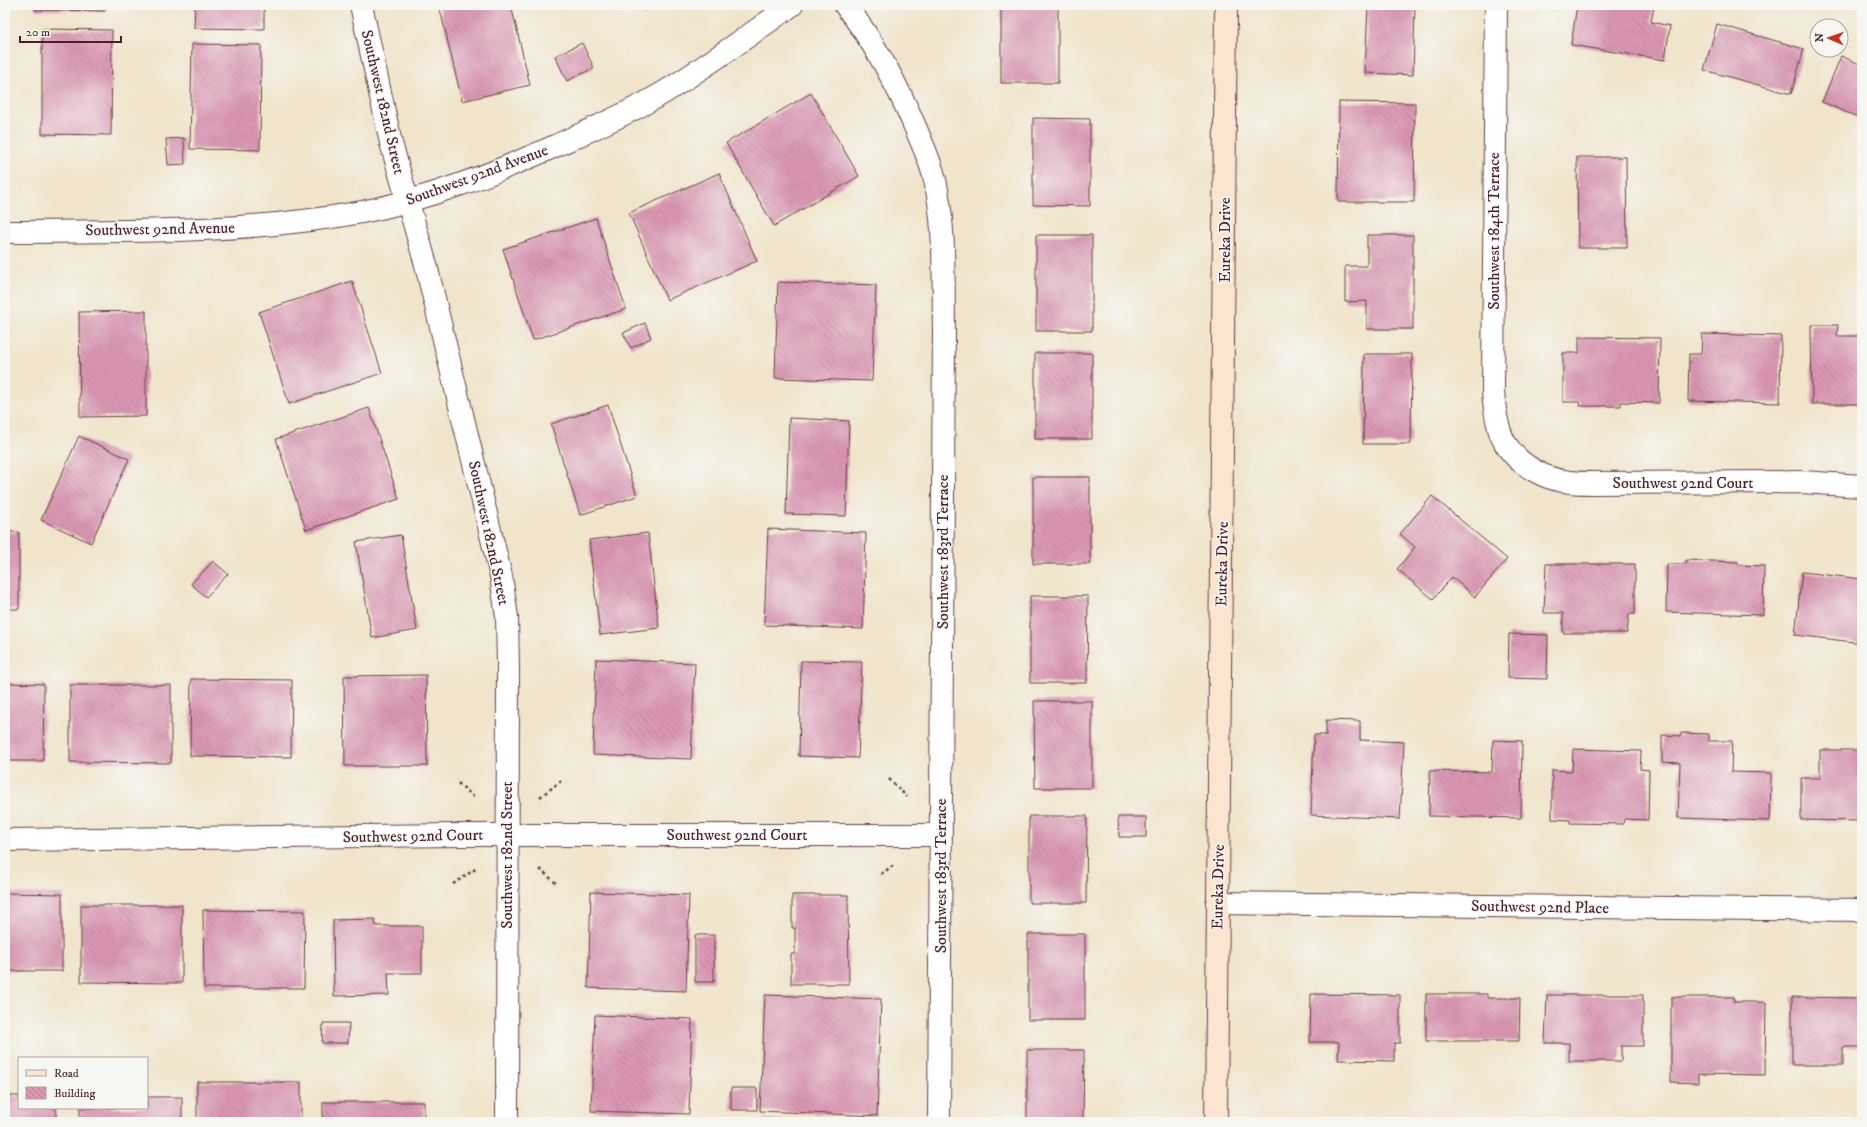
<svg xmlns="http://www.w3.org/2000/svg" width="1867" height="1127" font-family="'IM FELL DW Pica',serif">
<style>
.building{fill:url(#building-back-hatch)}
.lines{fill:none;stroke-linecap:round;stroke-linejoin:round}
.minor-casing{stroke:#633d43;stroke-width:24}
.tertiary-casing{stroke:#633d43;stroke-width:24}
.secondary-casing{stroke:#633d43;stroke-width:24}
.path{stroke:#633d43;stroke-width:2.5;stroke-dasharray:3 3;stroke-linecap:butt}
.minor{stroke:#fff;stroke-width:22}
.tertiary{stroke:#fff;stroke-width:22}
.secondary{stroke:#fce5d0;stroke-width:22}
.labels{text-anchor:middle;dominant-baseline:central;stroke-width:3;stroke-linejoin:round;paint-order:stroke}
.street-label{font-size:16px;fill:#4a1f2b;stroke:#f6f6f2}
</style>
<defs>
<pattern id="building-back-hatch" width="6" height="6" patternUnits="userSpaceOnUse"><rect width="6" height="6" fill="#da96b3"/><path d="M-1 5l2 2M0 0l6 6M5-1l2 2" fill="none" stroke="#b37a92"/></pattern>
</defs>
<rect width="100%" height="100%" fill="#f6f6f2"/>
<filter id="ink" filterUnits="userSpaceOnUse"><feTurbulence type="fractalNoise" baseFrequency=".025" numOctaves="2"/><feDisplacementMap in="SourceGraphic" scale="8" xChannelSelector="R" yChannelSelector="G"/><feConvolveMatrix kernelMatrix="1 2 1 2 8 2 1 2 1" color-interpolation-filters="sRGB"/></filter>
<filter id="wash" filterUnits="userSpaceOnUse"><feTurbulence type="fractalNoise" baseFrequency=".012" numOctaves="4" result="noise"/><feDisplacementMap in="SourceGraphic" scale="16" xChannelSelector="R" yChannelSelector="G"/><feGaussianBlur stdDeviation="0.9" result="paint"/><feColorMatrix in="noise" values="0 0 0 0 0 0 0 0 0 0 0 0 0 0 0 0 0 1.4 0 .05"/><feComposite in="paint" operator="in"/></filter>
<g filter="url(#wash)">
<rect width="100%" height="100%" fill="#f0e4cb"/>
<g id="blocks">
<path class="building" d="M35,5H105V11L35,10Z
M195,5H264V29L194,28Z
M439,5H511L530,85L462,101Z
M640,5H655L644,11Z
M1001,5H1058V83H1001Z
M1368,5H1415L1413,75L1365,73Z
M1577,5L1654,6L1651,22L1670,26L1665,60L1571,45Z
M1717,24L1804,49L1791,94L1704,70Z
M42,29L112,30L111,135L42,134Z
M582,43L594,68L567,81L555,56Z
M192,44L261,45L260,150L190,149Z
M1841,56L1862,65V119L1822,102Z
M811,93L859,176L774,226L726,143Z
M1339,102L1415,103L1414,202H1338Z
M1033,118L1090,119V206L1033,205Z
M184,138L185,164L168,165L166,139Z
M1577,157H1626L1627,248H1578Z
M719,173L757,261L667,300L629,213Z
M596,218L626,309L533,340L503,249Z
M1036,235H1092V331H1036Z
M1367,235H1413V329H1367V301L1345,302V266H1367Z
M352,281L382,373L289,404L259,312Z
M778,282L876,285L872,381L775,378Z
M146,311V416L80,417L79,312Z
M645,323L651,338L631,348L623,333Z
M1811,325H1838L1837,336H1862V404H1812Z
M1702,334L1781,336L1780,403L1688,401L1689,354H1701Z
M1579,337L1660,338L1659,403L1621,402V406H1580L1579,402H1563V353H1579Z
M1035,353H1092V439H1035Z
M1364,354H1412L1411,444H1363Z
M608,405L637,496L580,515L551,424Z
M369,408L399,499L306,530L276,439Z
M789,418L849,421L846,516L786,514Z
M79,436L129,459L91,543L41,520Z
M1033,477H1090V564H1033Z
M1432,496L1507,559L1475,597L1452,577L1433,599L1397,569L1415,547L1400,534Z
M768,529L866,533L863,629L764,625Z
M5,532H19V609H5Z
M648,533L659,628L600,635L589,540Z
M401,535L417,630L372,638L356,542Z
M1686,560L1738,562V565L1764,566L1763,615L1666,612L1667,564H1686Z
M213,561L228,574L206,597L191,584Z
M1546,564H1635V614H1629L1627,633H1563V613H1544Z
M1802,572L1862,579V643L1795,635Z
M1030,596H1088L1087,683H1030Z
M1509,634L1548,635L1547,679L1508,678Z
M596,659L695,663L691,759L593,755Z
M801,661L862,662L858,758L799,756Z
M426,675L427,766H345L344,676Z
M191,679L292,680L291,757L190,756Z
M5,683L44,684L43,761H5Z
M70,685H171V763L70,762Z
M1034,701H1092V788H1035Z
M1326,720L1360,721V740L1404,742L1400,819L1311,815L1314,735H1326Z
M1681,733L1709,734V741H1732L1731,772L1771,773L1770,821L1678,818L1680,763L1662,762V735L1681,736Z
M1493,740L1522,741L1521,818L1429,816L1430,771L1492,772Z
M1573,749L1641,751L1640,769L1649,770L1648,820L1624,819L1623,824L1570,823V820L1552,819V770L1572,771Z
M1820,750H1862V821L1801,820V778H1820Z
M1029,816H1087L1086,903H1029Z
M1118,817H1146V837H1119Z
M591,892L689,895L686,991L588,988Z
M5,893L62,894V971H5Z
M792,895H848L849,984H791V954H795V928H792Z
M81,905H182V983L81,982Z
M203,910L305,911L304,988H204Z
M375,919L376,926H422V973H388L389,995L334,996L333,920Z
M1028,934H1085V1020H1028Z
M695,935H714V982H695Z
M1311,994L1400,995V1043H1394V1061L1338,1060L1339,1042H1310Z
M1426,994H1487V998H1520L1519,1041H1426Z
M765,995L881,999L877,1116L760,1111Z
M1547,995H1643V1046H1621V1061H1569V1043H1545Z
M1671,997H1734V1002H1766L1765,1075L1698,1074V1083L1671,1082Z
M1792,997L1862,998V1047H1843V1065H1792Z
M595,1015L692,1019L689,1114L591,1111Z
M323,1023H349L348,1043H322Z
M1027,1050H1084L1083,1122H1027Z
M197,1082H301V1122H197Z
M731,1088H757V1110H731Z
M5,1096H19V1108H56V1122H5Z
M147,1097H182V1122H80V1108H147Z
M323,1102H424V1122H323Z
M763,1119L810,1121V1122H763Z"/>
</g>
</g>
<g filter="url(#ink)">
<use href="#blocks" fill-opacity="0" stroke="#633d43" stroke-width="1"/>
<g class="lines">
<g class="minor-casing">
<path id="minor" d="M361,5L391,143L426,265L501,576L507,617L508,667L507,1122
M845,5C875,43 897,84 916,129C923,145 931,163 935,180C946,229 943,282 944,332L939,1122
M1496,5L1493,391C1496,428 1501,452 1535,471C1544,476 1554,480 1564,481C1573,483 1583,483 1592,483L1802,482L1862,486
M5,840L458,835H941
M1217,903L1862,910"/>
</g>
<g class="tertiary-casing">
<path id="tertiary" d="M5,232C124,231 244,234 362,212C428,199 492,174 553,147C590,130 628,114 663,93C707,66 749,35 792,5"/>
</g>
<g class="secondary-casing">
<path id="secondary" d="M1216,1122L1226,5"/>
</g>
<path class="path" d="M889,779L907,797
M458,783L474,797
M540,797L561,781
M540,869L557,884
M881,874L894,865
M453,884L477,868"/>
<use href="#minor" class="minor"/>
<use href="#tertiary" class="tertiary"/>
<use href="#secondary" class="secondary"/>
</g>
</g>
<g class="labels">
<g class="street-label">
<text transform="translate(383 102) rotate(77)">Southwest 182nd Street</text>
<text transform="translate(477 175) rotate(-20)">Southwest 92nd Avenue</text>
<text transform="translate(160 229) rotate(-1)">Southwest 92nd Avenue</text>
<text transform="translate(1494 231) rotate(-90)">Southwest 184th Terrace</text>
<text transform="translate(1225 240) rotate(-90)">Eureka Drive</text>
<text x="1683" y="483">Southwest 92nd Court</text>
<text transform="translate(489 533) rotate(78)">Southwest 182nd Street</text>
<text transform="translate(943 552) rotate(-90)">Southwest 183rd Terrace</text>
<text transform="translate(1222 564) rotate(-89)">Eureka Drive</text>
<text x="737" y="835">Southwest 92nd Court</text>
<text transform="translate(413 836) rotate(-1)">Southwest 92nd Court</text>
<text transform="translate(507 855) rotate(-90)">Southwest 182nd Street</text>
<text transform="translate(941 876) rotate(-90)">Southwest 183rd Terrace</text>
<text transform="translate(1218 887) rotate(-89)">Eureka Drive</text>
<text transform="translate(1540 907) rotate(1)">Southwest 92nd Place</text>
</g>
</g>
<rect width="1867" height="1127" fill="none" stroke="#f6f6f2" stroke-width="20"/>
<rect x="18" y="1057" width="130" height="52" fill="#f6f6f2" stroke="#b1a0a2"/>
<rect x="26" y="1070" width="20" height="6" fill="#fce5d0" stroke="#b1a0a2"/>
<text x="54" y="1077" font-size="12" fill="#4a1f2b">Road</text>
<rect x="26" y="1087" width="20" height="12" fill="url(#building-back-hatch)" stroke="#b1a0a2"/>
<text x="54" y="1097" font-size="12" fill="#4a1f2b">Building</text>
<g transform="translate(1829 38) rotate(272)"><circle r="19" fill="#f6f6f2" stroke="#b1a0a2"/>
<path d="M0-3L7 15L0 10L-7 15Z" fill="#c8321e"/>
<text y="-6" font-size="11" font-weight="bold" text-anchor="middle" fill="#4a1f2b">N</text>
</g>
<path d="M20 36v6h101v-6" fill="none" stroke="#4a1f2b" stroke-width="2"/>
<text x="26" y="36" font-size="12" fill="#4a1f2b" stroke="#f6f6f2" stroke-width="3" paint-order="stroke">20 m</text>
</svg>
